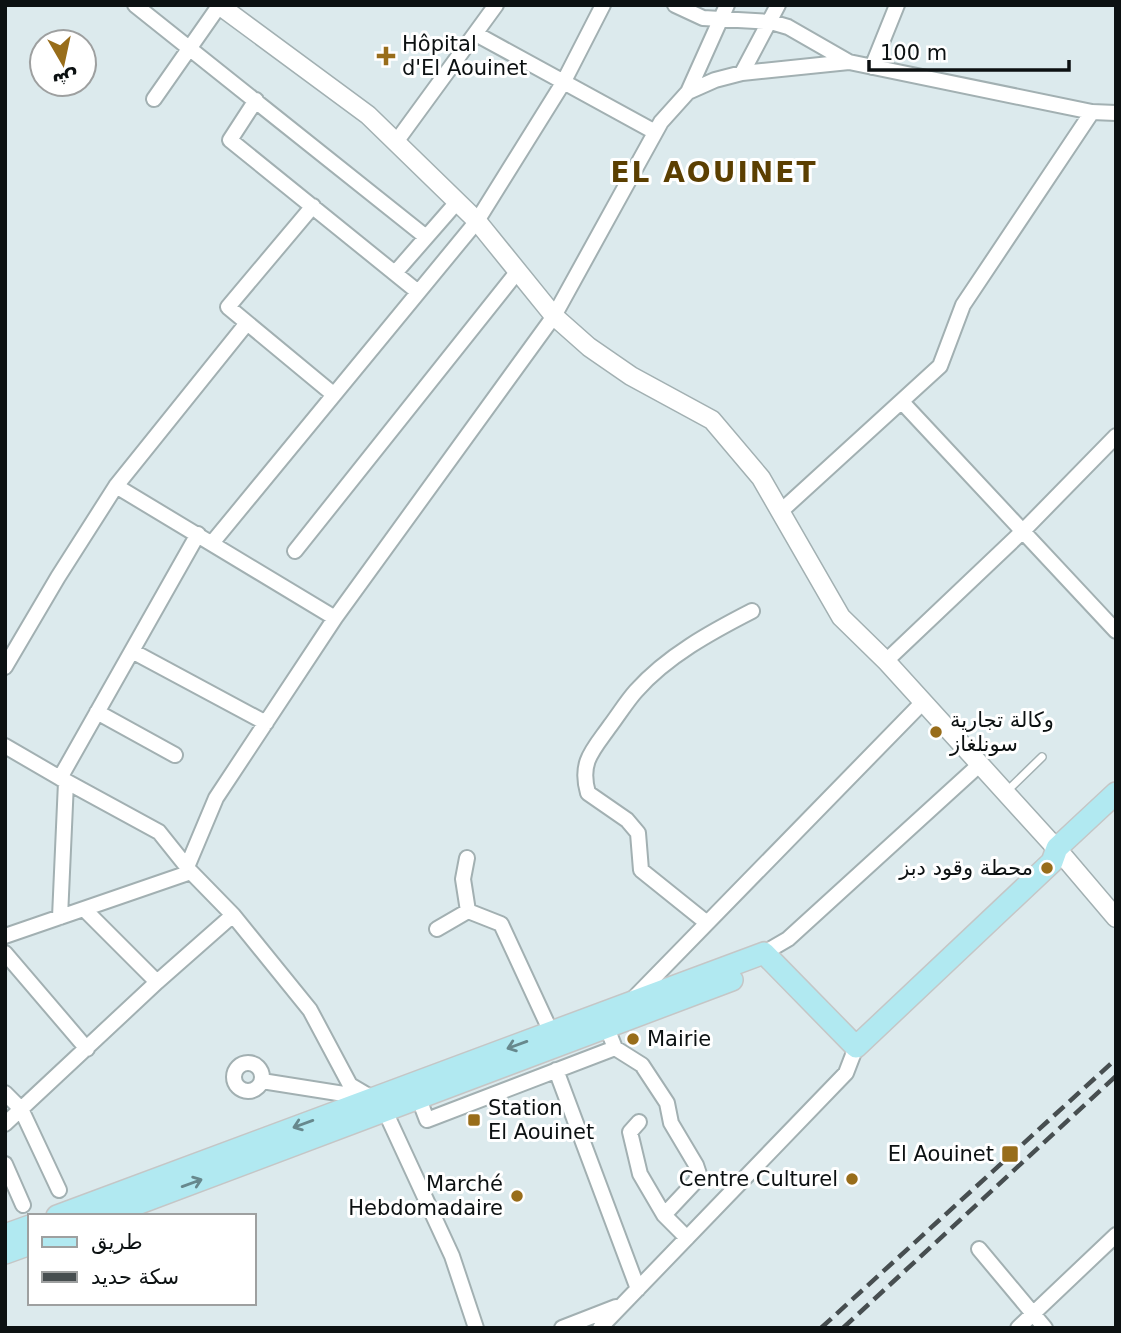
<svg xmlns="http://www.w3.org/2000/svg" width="1121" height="1333" font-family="'DejaVu Sans',Cairo,sans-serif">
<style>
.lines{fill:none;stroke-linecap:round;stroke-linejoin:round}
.service-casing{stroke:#a2b0b2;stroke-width:10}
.minor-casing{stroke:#a2b0b2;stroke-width:18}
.tertiary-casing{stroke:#a2b0b2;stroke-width:21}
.primary-casing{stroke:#c5c6c6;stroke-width:24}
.service{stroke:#fff;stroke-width:7}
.minor{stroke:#fff;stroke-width:14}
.tertiary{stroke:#fff;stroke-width:18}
.primary{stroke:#b1e9f1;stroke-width:21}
.rail{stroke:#474e50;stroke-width:4.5;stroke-dasharray:14 7;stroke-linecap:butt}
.oneway{stroke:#67888d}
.poi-dot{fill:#986d1a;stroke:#fff;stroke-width:2.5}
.labels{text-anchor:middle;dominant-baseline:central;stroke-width:6;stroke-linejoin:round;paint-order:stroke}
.poi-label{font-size:21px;fill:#0c1112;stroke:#fff;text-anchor:start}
.district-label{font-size:28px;font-weight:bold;letter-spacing:2px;fill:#5b3f01;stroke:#fff}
</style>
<rect width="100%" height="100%" fill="#dceaed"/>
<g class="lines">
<g class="service-casing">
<path id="service" d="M1005,793L1042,757"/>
</g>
<g class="minor-casing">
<path id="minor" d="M135,5L426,237
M675,5L703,18L771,22L788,27L849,62
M476,34L655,132
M872,67L897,5
M742,73L778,5
M688,92L727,5
M154,99L219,6
M256,100L230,140L418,292
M396,142L496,5
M313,206L228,307L333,394
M395,273L457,202
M902,402L1116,631
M116,486L335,618
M780,512L940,366L963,305L1092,112
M212,543L477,221L563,83L603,5
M295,551L518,271
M132,651L266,723
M886,661L1023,531L1116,436
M5,667L58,577L116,486L247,323
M97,712L175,755
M5,746L60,778L159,832L191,872L233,915L310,1010L350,1085L372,1098L385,1111L452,1256L476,1328
M60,778L198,534
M467,858L463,879L468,911
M187,867L216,798L335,618L554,316L661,122L688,92L715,80L742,73L849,62L1092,112L1116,113
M84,909L157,982
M60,917L66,782
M707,923L641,870L638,833L627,820L588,793C579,762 593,750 610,726C619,714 627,701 636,691C667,656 711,632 752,611
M437,929L468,911L501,924L551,1032
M5,936L191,872
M5,953L87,1049
M764,953L788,939L979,765
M634,998L923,702
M615,1048L642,1065L667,1103L671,1123L696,1165L699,1174L695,1182L664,1215
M234 1077a14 14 0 1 1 28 0a14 14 0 1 1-28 0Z
M556,1070L638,1289
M262,1081L363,1097
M5,1093L21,1109L59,1190
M419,1099L427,1120L615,1048L607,1028
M639,1122L630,1132L640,1174L664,1215L687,1238
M5,1124L157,982L233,915
M5,1164L23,1205
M979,1249L1045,1328
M562,1328L616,1307
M600,1328L846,1073L856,1047
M1018,1328L1116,1235"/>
</g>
<g class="tertiary-casing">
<path id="tertiary" d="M219,5L368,115L477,221L554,316L589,347L631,376L712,420L761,478L841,617L886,661L1065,858L1116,918"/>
</g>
<g class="primary-casing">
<path id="primary" d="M57,1216L764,953L856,1047L1052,862L1057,848L1116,793
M105,1216L732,980
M5,1235L30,1226
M5,1253L30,1244"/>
</g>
<use href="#service" class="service"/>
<use href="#minor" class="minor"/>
<use href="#tertiary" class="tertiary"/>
<use href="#primary" class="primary"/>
<path class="rail" d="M821,1328L1116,1059
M843,1328L1116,1076"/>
</g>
<defs><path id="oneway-shaft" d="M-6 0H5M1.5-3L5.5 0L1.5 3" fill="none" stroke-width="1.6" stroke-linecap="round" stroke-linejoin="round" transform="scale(1.75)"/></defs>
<g class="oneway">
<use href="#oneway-shaft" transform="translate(517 1045) rotate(160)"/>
<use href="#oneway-shaft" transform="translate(303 1124) rotate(160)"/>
<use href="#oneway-shaft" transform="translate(192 1183) rotate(-20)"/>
</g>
<g class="poi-dot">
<path d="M382.5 45.5h7v7h7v7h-7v7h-7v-7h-7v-7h7z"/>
<circle cx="936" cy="732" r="7"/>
<circle cx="1047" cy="868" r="7"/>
<circle cx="633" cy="1039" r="7"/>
<rect x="467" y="1113" width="14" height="14" rx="3.5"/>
<rect x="1001" y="1145" width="18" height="18" rx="3.5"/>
<circle cx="852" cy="1179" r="7"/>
<circle cx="517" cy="1196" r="7"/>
</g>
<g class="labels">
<g class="poi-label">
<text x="402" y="44">Hôpital<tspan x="402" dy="24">d'El Aouinet</tspan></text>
<text x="950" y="720">وكالة تجارية<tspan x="950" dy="24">سونلغاز</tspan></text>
<text x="1033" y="868" text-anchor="end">محطة وقود دبز</text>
<text x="647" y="1039">Mairie</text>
<text x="488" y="1108">Station<tspan x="488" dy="24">El Aouinet</tspan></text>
<text x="994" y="1154" text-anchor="end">El Aouinet</text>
<text x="838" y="1179" text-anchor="end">Centre Culturel</text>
<text x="503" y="1184" text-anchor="end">Marché<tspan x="503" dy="24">Hebdomadaire</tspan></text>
</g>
<g class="district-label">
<text x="714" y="172">EL AOUINET</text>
</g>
</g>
<rect width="1121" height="1333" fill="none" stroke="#0c1112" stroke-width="14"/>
<rect x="28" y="1214" width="228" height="91" fill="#ffffff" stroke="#9ea0a0" stroke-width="2"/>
<rect x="42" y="1237" width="35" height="10" fill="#b1e9f1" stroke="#9ea0a0" stroke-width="2"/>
<text x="91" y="1249" font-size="21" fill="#0c1112">طريق</text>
<rect x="42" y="1272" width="35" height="10" fill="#474e50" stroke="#9ea0a0" stroke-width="2"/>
<text x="91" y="1284" font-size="21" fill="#0c1112">سكة حديد</text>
<g transform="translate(63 63) rotate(171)"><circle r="33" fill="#ffffff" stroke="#9ea0a0" stroke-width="2"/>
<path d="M0-5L12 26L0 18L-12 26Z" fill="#986d1a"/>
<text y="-10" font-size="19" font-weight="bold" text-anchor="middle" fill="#0c1112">ش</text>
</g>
<path d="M869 60v10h200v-10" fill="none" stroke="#0c1112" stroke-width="3.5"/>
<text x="880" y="60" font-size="21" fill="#0c1112" stroke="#ffffff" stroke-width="5" paint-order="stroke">100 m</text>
</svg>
